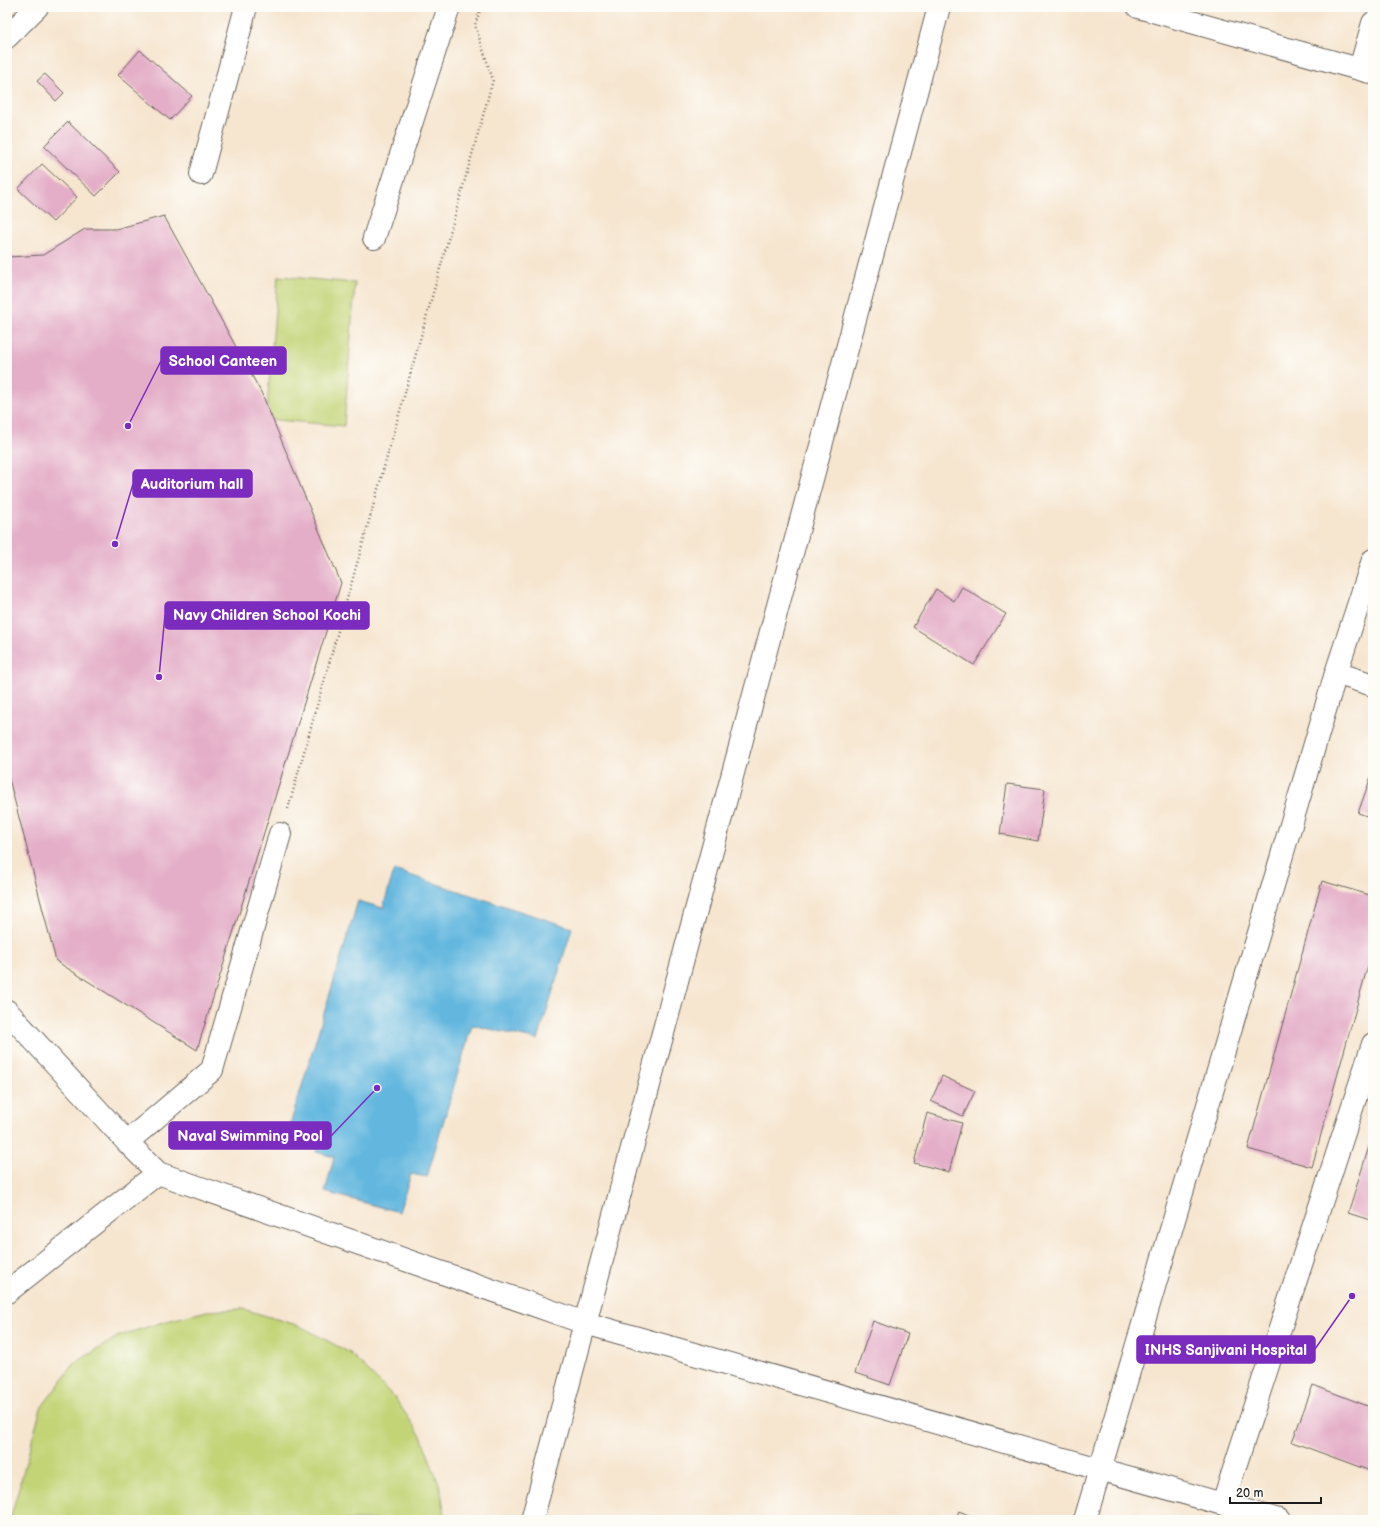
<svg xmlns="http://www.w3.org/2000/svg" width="1380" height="1527" font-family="'Balsamiq Sans',sans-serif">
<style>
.green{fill:#c3d477;stroke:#70784a}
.water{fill:#64b7df;stroke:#406a7e}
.building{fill:#e4aec8}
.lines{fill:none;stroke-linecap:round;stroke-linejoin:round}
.minor-casing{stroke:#68625b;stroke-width:24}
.path{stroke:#68625b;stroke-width:2.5;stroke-dasharray:1 3;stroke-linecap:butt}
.minor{stroke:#fff;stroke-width:22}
.leader{fill:none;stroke:#7b2cbf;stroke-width:1.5}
.callout-dot{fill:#7b2cbf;stroke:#fdfcf7;stroke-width:1.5}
.callout{fill:#7b2cbf;stroke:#7b2cbf;stroke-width:1.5}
.callout-label{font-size:15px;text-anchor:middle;font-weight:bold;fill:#fff}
</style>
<rect width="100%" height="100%" fill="#fdfcf7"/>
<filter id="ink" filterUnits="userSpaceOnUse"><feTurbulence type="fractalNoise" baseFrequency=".025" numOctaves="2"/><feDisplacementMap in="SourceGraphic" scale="8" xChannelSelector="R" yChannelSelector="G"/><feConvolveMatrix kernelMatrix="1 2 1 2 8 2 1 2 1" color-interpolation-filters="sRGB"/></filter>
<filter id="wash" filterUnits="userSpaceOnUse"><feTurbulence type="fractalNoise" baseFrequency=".012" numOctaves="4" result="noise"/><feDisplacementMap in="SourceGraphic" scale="16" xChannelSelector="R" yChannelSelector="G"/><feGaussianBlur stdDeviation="0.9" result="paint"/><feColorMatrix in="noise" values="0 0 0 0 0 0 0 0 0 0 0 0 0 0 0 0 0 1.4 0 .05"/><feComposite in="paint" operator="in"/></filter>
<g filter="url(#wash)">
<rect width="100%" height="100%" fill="#f6e5cf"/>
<path class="green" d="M278,276L355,283L344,426L266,419Z
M243,1309L300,1326L350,1353L394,1397L421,1436L440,1487L446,1520H10L41,1408L75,1363L119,1336L163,1322L207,1311Z"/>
<path class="water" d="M394,870L572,928L538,1040L472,1025L427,1177L411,1174L399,1212L325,1192L334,1157L316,1152L319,1143L287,1135L358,901L383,908Z"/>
<g id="blocks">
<path class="building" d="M140,50L192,96L170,120L118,75Z
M45,74L64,93L56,101L37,81Z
M68,122L120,172L96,196L44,146Z
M42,164L77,197L53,222L18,189Z
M164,216L262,394L341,583L197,1050L56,961L7,771V257L43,255L85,229H116Z
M962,587L1006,614L974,665L913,627L936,589L954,601Z
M1373,771V818L1358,813Z
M1007,784L1045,789L1038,841L1000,834Z
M1322,881L1373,896V947L1312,1167L1248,1149Z
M942,1076L975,1091L963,1116L931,1101Z
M927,1113L962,1123L949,1172L914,1163Z
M1373,1134V1221L1348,1213Z
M873,1321L908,1334L890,1385L855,1373Z
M1313,1385L1373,1408V1472L1292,1442Z
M959,1511L980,1520H955Z"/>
</g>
</g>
<g filter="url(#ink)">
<use href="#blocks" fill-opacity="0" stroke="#68625b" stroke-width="1"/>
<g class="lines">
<g class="minor-casing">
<path id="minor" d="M1138,7L1373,73
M7,37L37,7
M1360,69L1373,23
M201,174L246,7
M374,238L449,7
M1336,673L1373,685
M7,1011L127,1142L158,1173L585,1323L1279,1520
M127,1142L212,1070L280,834
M7,1292L158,1173
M1223,1503L1373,1044
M532,1520L939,7
M1085,1520L1336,673L1373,560"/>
</g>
<path class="path" d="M288,809L493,80L475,25L481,7"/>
<use href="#minor" class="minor"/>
</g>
</g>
<path class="leader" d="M128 426L161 361M115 544L133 484M159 677L165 615M377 1088L331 1136M1352 1296L1315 1349"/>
<g class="callout-dot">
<circle cx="128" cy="426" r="4"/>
<circle cx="115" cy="544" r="4"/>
<circle cx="159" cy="677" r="4"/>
<circle cx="377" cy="1088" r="4"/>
<circle cx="1352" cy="1296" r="4"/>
</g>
<g class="callout">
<rect x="161" y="347" width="125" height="27" rx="4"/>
<rect x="133" y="470" width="119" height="27" rx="4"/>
<rect x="165" y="602" width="204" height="27" rx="4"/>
<rect x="169" y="1122" width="162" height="27" rx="4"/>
<rect x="1137" y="1336" width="178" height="27" rx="4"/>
</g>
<g class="callout-label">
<text x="223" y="366">School Canteen</text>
<text x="192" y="489">Auditorium hall</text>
<text x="267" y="620">Navy Children School Kochi</text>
<text x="250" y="1141">Naval Swimming Pool</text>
<text x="1226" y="1355">INHS Sanjivani Hospital</text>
</g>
<rect width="1380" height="1527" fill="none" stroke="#fdfcf7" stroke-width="24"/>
<path d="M1230 1497v6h91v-6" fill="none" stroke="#1c1c1c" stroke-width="2"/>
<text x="1236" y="1497" font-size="12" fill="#1c1c1c" stroke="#fdfcf7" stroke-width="3" paint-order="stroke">20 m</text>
</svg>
